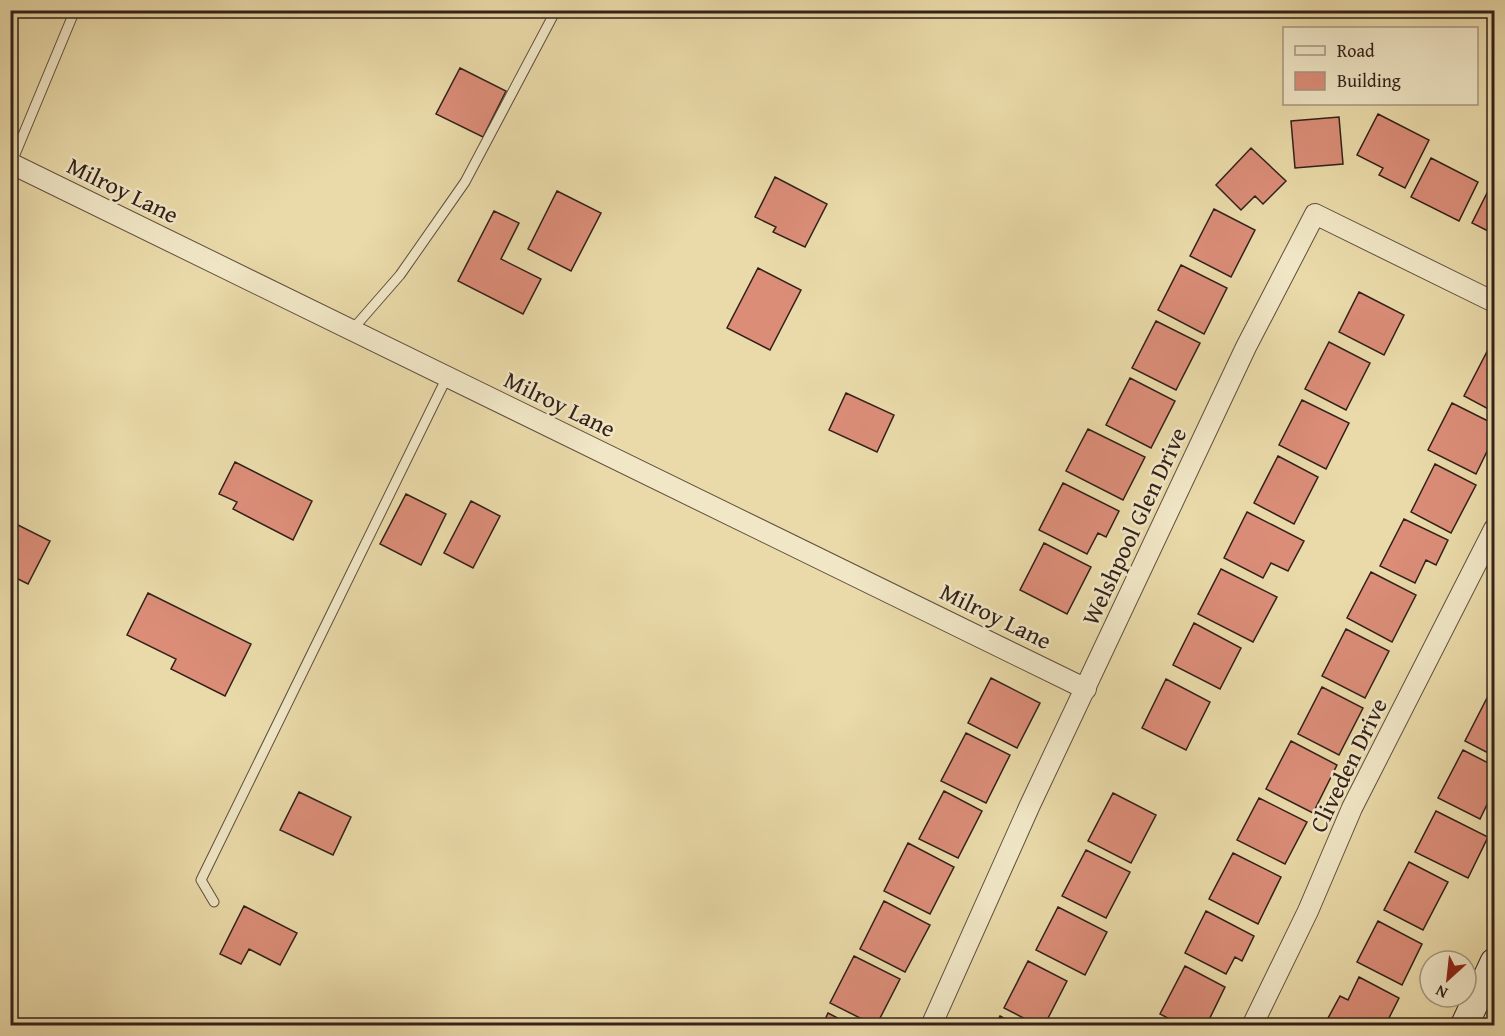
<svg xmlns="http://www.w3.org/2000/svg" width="1505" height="1036" font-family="'Gentium Book Plus',serif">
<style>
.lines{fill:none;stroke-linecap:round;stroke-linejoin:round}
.stream{stroke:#6f7d72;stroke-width:8}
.building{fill:#db8d78;stroke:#32211a;stroke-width:1.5}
.service-casing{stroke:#604f3e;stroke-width:11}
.minor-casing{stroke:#604f3e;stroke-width:22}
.secondary-casing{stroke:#32211a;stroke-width:29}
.service{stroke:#f1e7c7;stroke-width:9}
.minor{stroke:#f1e7c7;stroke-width:20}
.secondary{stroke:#f1e7c7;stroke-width:27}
.labels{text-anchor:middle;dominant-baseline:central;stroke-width:5;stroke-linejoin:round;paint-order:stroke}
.street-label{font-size:24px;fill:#32211a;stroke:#f1e7c7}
</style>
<rect width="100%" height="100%" fill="#eadaa9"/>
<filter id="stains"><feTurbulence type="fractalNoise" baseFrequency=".00333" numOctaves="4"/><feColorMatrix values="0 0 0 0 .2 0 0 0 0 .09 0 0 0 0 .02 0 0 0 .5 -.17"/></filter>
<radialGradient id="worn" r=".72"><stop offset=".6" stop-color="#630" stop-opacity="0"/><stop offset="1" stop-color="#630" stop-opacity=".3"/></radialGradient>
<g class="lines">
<path class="stream" d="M1485,10L1494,17"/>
</g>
<path class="building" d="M460,68L506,91L483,137L436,114Z
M1378,114L1429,140L1405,188L1379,175L1383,168L1357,155Z
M1339,117L1343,164L1295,168L1291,121Z
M1251,148L1286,181L1263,204L1255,196L1241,210L1216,185Z
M1431,158L1478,182L1459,221L1411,197Z
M775,177L827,204L805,247L773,232L776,227L755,217Z
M1494,179V234L1472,223Z
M557,191L601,213L571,271L528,249Z
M1214,209L1255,230L1231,277L1190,256Z
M494,211L519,223L501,259L541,279L523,314L458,281Z
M1181,265L1227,288L1204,334L1158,310Z
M758,268L801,290L770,350L727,328Z
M1359,292L1404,315L1384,355L1339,332Z
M1156,321L1200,343L1176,390L1132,368Z
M1329,342L1370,363L1346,410L1305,389Z
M1492,342L1494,343V412L1464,396Z
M1130,378L1175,401L1151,448L1106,425Z
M846,393L894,415L877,452L829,430Z
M1302,400L1349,423L1326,469L1279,445Z
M1452,403L1494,424V437L1476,474L1428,450Z
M1088,429L1145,457L1123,500L1066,471Z
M1278,456L1318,477L1294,524L1254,503Z
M235,462L312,501L293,540L233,509L237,502L219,494Z
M1435,464L1476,485L1451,533L1411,512Z
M1063,483L1119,511L1106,537L1098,533L1087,554L1039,530Z
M406,494L446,514L421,565L380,544Z
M471,501L500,516L473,568L444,553Z
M1247,512L1304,541L1288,571L1271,563L1263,578L1224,558Z
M1404,519L1448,540L1436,565L1426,560L1415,583L1380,566Z
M10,521L50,541L28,584L10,575Z
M1044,543L1091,567L1067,614L1020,590Z
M1221,569L1277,597L1253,642L1198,614Z
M1371,572L1416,595L1392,642L1347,618Z
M148,593L251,644L225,696L171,669L176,659L127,635Z
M1194,623L1241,648L1220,689L1173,665Z
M1346,629L1389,651L1365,698L1322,676Z
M991,678L1040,703L1017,748L968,723Z
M1166,679L1210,702L1186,750L1142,728Z
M1322,687L1363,708L1339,755L1298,734Z
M1489,694L1494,697V756L1465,741Z
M966,733L1010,755L986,803L941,781Z
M1291,741L1337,765L1313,813L1266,789Z
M1463,750L1494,766V790L1480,819L1438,798Z
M944,791L982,811L958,858L919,839Z
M299,792L351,817L333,855L280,830Z
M1113,793L1156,815L1131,863L1088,841Z
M1259,798L1307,822L1285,864L1237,840Z
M1436,811L1488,837L1468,878L1415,852Z
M908,843L954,867L930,914L884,891Z
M1086,850L1130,872L1106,918L1062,896Z
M1233,853L1281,877L1258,924L1209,899Z
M1409,862L1448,882L1423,930L1384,910Z
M884,901L930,925L905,972L860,949Z
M244,906L297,933L280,965L249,949L241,964L220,954Z
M1058,907L1107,932L1085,975L1036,950Z
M1206,911L1254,936L1242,961L1235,957L1226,974L1185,953Z
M1378,921L1422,944L1402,985L1357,962Z
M854,956L900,979L876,1026L830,1003Z
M1028,961L1067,981L1044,1026H1039L1004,1008Z
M1185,966L1225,987L1206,1026H1183L1160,1014Z
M1359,977L1399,998L1385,1026H1337L1327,1020L1340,996L1348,1000Z
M828,1013L853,1026H822Z
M1000,1016L1018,1026H995Z"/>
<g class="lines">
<g class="service-casing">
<path id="service" d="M11,164L75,10
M352,330L400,275L465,182L556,10
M214,902L201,880L447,377"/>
</g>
<g class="minor-casing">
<path id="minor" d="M10,163L1086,689
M931,1026L1030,805L1246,347L1315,214L1494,302
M1252,1026L1308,911L1352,808L1494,529"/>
</g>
<g class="secondary-casing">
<path id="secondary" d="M1464,1026L1494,962"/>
</g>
<use href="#service" class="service"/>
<use href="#minor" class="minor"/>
<use href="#secondary" class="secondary"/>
</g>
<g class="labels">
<g class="street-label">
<text transform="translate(123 190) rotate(26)">Milroy Lane</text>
<text transform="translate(560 404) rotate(26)">Milroy Lane</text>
<text transform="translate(1134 526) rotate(-65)">Welshpool Glen Drive</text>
<text transform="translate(996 616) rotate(26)">Milroy Lane</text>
<text transform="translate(1348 765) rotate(-64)">Cliveden Drive</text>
</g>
</g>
<rect width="1505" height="1036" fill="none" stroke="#eadaa9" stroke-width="36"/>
<rect x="12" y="12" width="1481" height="1012" fill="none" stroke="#32211a" stroke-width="3"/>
<rect x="18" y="18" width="1469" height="1000" fill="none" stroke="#32211a" stroke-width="1.5"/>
<rect x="1283" y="27" width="195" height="78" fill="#f1e7c7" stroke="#a59882" stroke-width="1.5"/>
<rect x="1295" y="46" width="30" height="9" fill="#f1e7c7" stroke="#a59882" stroke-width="1.5"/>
<text x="1337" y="57" font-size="18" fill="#32211a">Road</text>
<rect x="1295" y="72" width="30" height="18" fill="#db8d78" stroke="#a59882" stroke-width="1.5"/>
<text x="1337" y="87" font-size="18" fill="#32211a">Building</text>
<g transform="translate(1448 979) rotate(207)"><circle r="28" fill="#f1e7c7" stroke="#a59882" stroke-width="1.5"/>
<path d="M0-4.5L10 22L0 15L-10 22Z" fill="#8f2418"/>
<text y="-9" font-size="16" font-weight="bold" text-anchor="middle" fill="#32211a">N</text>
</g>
<rect width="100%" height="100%" filter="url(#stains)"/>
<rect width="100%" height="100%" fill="url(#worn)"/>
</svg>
